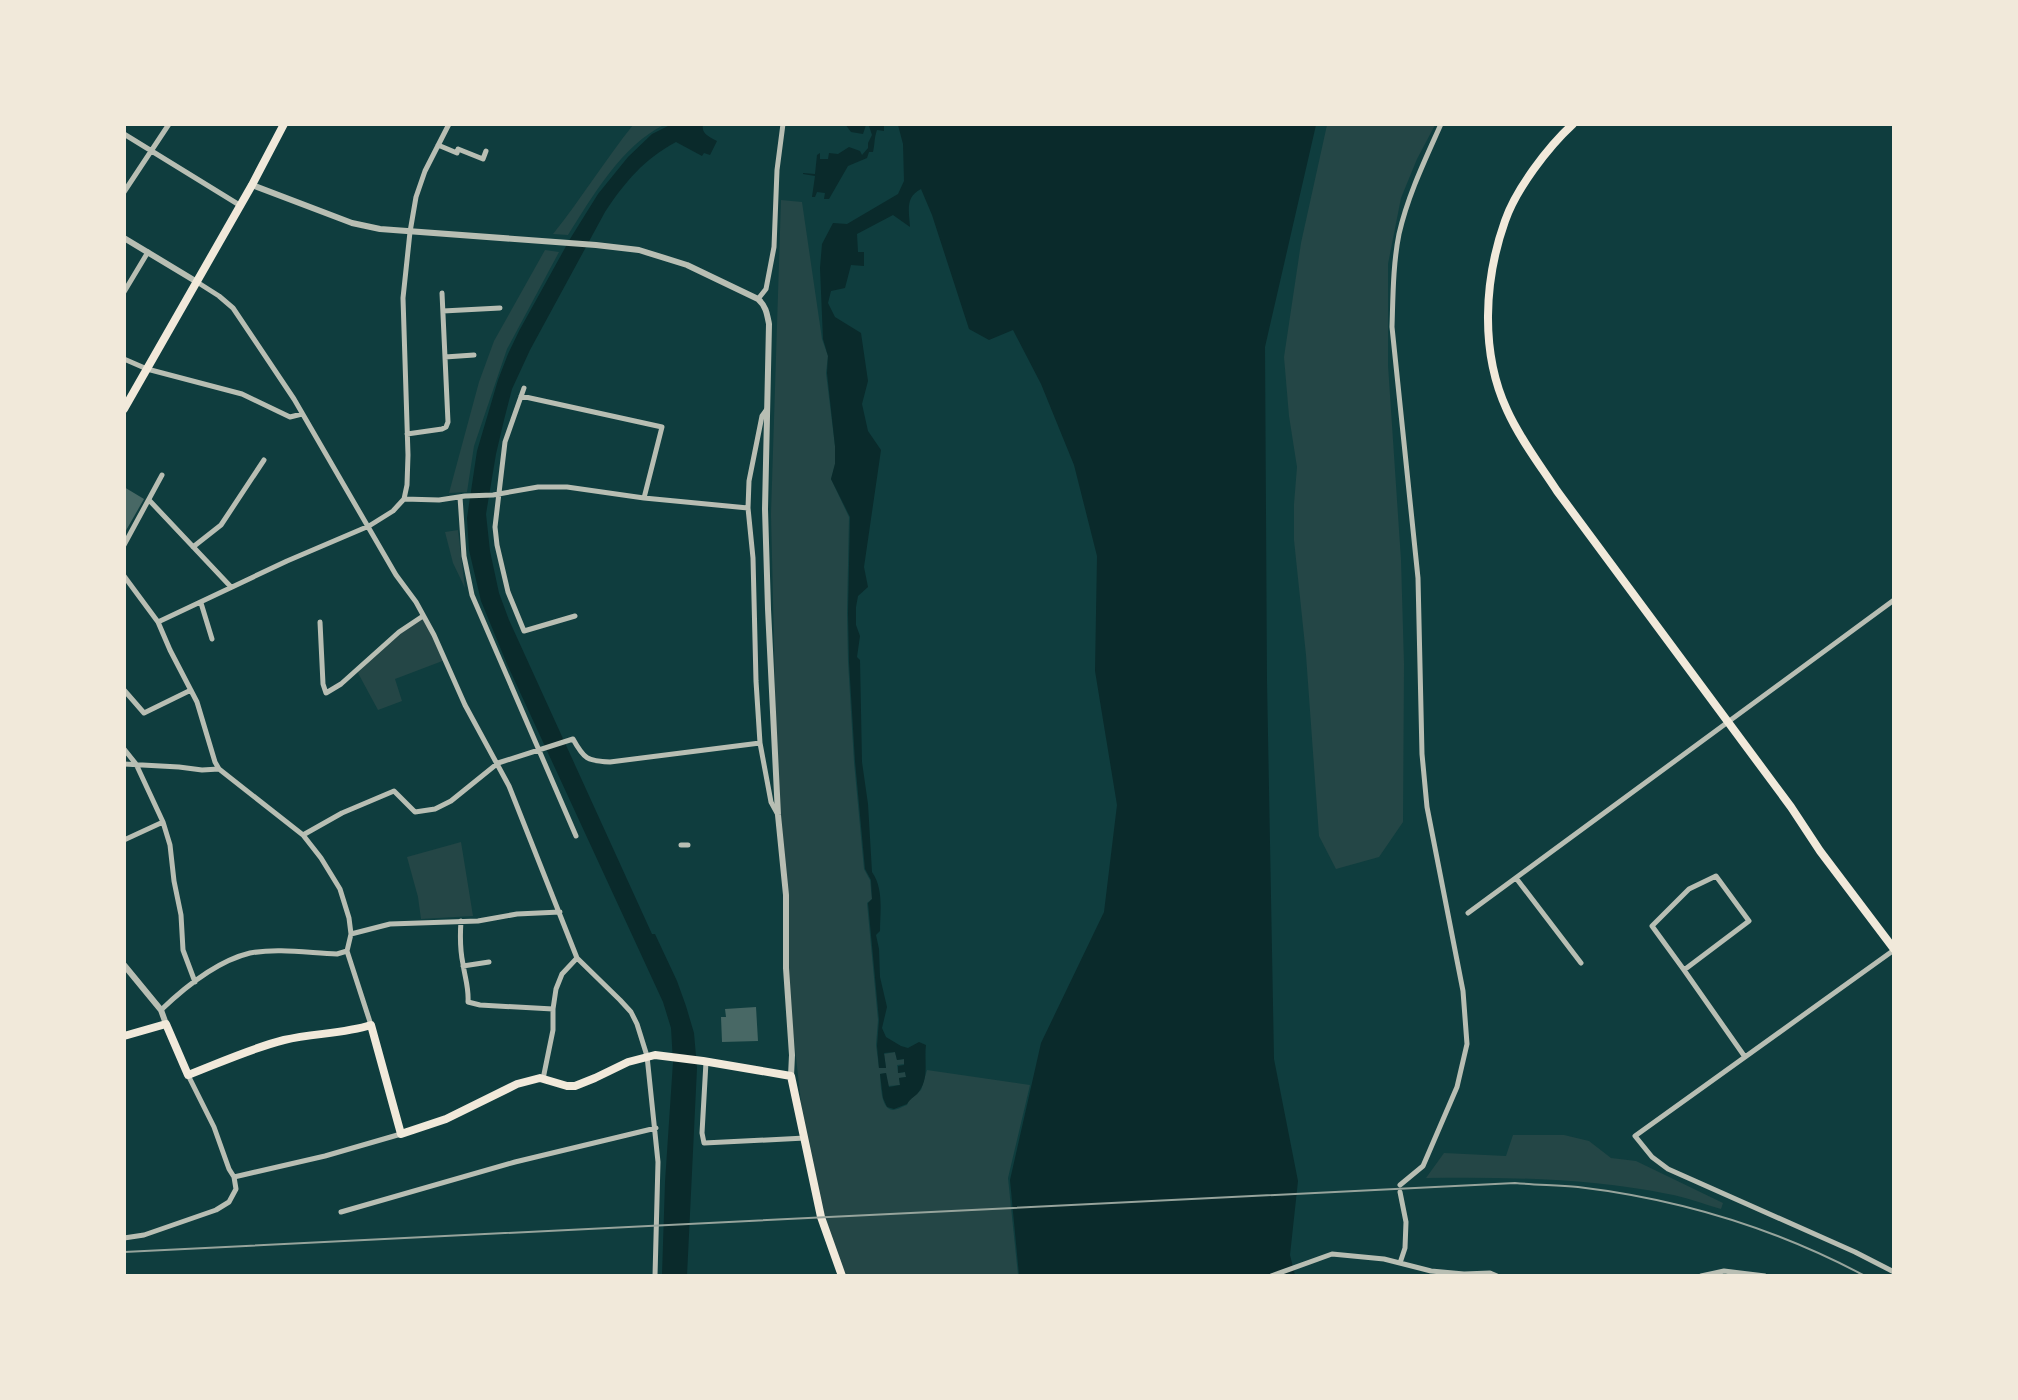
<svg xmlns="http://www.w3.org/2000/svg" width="2018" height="1400" font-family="'Fira Sans',sans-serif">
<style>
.green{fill:#244646}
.water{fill:#0a2a2b}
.building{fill:#486865}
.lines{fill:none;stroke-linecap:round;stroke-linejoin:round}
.minor{stroke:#b8beb3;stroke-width:5}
.tertiary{stroke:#b8beb3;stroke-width:6}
.secondary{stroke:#f1e9da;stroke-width:8}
.primary{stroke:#f1e9da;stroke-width:8}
.rail{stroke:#97a49c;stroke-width:2}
</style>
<rect width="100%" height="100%" fill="#0f3d3e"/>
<path class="green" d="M633,125H664C622,145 592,197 568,235L553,234C581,199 605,160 633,125Z
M1327,125H1435L1417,159L1401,198L1388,264V365L1401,560L1404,664L1403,822L1379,857L1336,869L1319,836L1306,655L1294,540V504L1297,467L1289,416L1284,357L1301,243Z
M781,200L802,202L822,339L828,356L826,373L835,446V464L831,479L849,517L847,613L848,661L854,762L864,869L870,880L872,899L867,903L878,1020L876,1045L879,1068H886L884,1054L895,1052L897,1060L904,1059V1064L897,1065L898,1073L905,1072L906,1077L899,1078L900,1085L888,1086L886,1073L880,1074C881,1083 880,1109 893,1110C897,1110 903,1106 907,1105L909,1100L921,1090L927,1070L1030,1085L1008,1178L1018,1275H844L821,1217L805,1138L786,968L787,919L778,815L771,514Z
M545,250L559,252L507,349L474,446L467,492L449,493L479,382L494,341Z
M458,530L465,588L453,563L445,532Z
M423,616L445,660L395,679L402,701L378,710L358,673L374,654Z
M461,842L473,916L421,919L418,897L407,857Z
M1513,1135H1564L1589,1141L1611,1158L1636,1161L1723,1203L1721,1209C1703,1204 1686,1197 1668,1194C1588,1178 1507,1177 1426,1178L1444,1153L1506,1156Z"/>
<path class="water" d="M845,124H866V125L863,134L851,132Z
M670,125H703C701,134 710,137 717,141L710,155L704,153L702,156L676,142C644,159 625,182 605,212L530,350L512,389L504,420L496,454L486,514L490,551L499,593L509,620L652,934H655L677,981L686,1006L694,1033L697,1068L687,1276L662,1275L665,1182L673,1062L671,1028L663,1002L507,664L481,601L469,550L467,518L477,451L498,380L508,354L519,331L570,239L598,194L628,157L652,134Z
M867,125H884V131L877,130C874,138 875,144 873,152H869L867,158L848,166L829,199H824L825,193L817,192L815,197H812L815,176L803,174V173L815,174L817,155L820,153V159H828L829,153L838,154L849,147L860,151L862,155L868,148V143L872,135L869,126Z
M898,125H1316L1265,347L1267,681L1274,1059L1298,1181L1290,1255L1295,1275H1019L1010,1180L1041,1043L1104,912L1117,805L1095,671L1097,556L1074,465L1041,384L1013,330L989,340L969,329L932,215L921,189C905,197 909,211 910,227L893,215L857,234L858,252H864V266L851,265L845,288L831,291L828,303L835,317L861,333L868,381L862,404L868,431L881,450L864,567L868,587L858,596L856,607V625L860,636L857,657L860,660L862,762L868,804L872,872C884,889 880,912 880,931L876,935L879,949L880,977L887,1007L882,1028L886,1037L901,1046L908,1048L919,1042L926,1045C924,1059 929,1077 920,1090C917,1096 910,1098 907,1104L894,1109L887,1107L883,1098L880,1074L886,1073L889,1087L900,1085L899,1078L906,1077L905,1072L898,1073V1066L904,1065V1059L897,1060L895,1052L884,1053L886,1068H879L877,1046L879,1020L868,903L872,899L871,880L865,869L855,761L849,662L848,613L850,517L831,479L835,464V446L827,373L828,356L823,339L820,268L822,244L833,223L847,224L898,194L904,181L903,144Z"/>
<path class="building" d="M124,487L144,499L124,534Z
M756,1007L758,1041L722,1042L721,1017H726L725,1009Z"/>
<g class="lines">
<path class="minor" d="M124,134L241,206
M438,145L457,153L458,149L483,159L486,151
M124,192L169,124
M197,282L219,296L233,308L294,399L396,575L416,602L434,635L465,705L509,786L577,958L620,1000L631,1012L637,1024L647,1056L658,1162L655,1276
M124,292L148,252
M758,299L766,289L774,247L777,170L783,124
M443,311L500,308
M445,357L474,355
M124,359L147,369L242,394L290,417L302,414
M524,388L505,442L495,527L497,545L508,592L524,631L575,616
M521,396L662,427L644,498
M407,434L442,429L446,427L448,422L442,293
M460,497L464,556L472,595L576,836
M404,499L439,500L465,496L493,495L538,487H567L644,498L748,508
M149,500L231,587
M124,545L162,475
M193,547L221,525L264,460
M124,576L158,622L170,650L197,702L215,762L219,769L303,835L321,858L340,889L349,918L351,934L347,951L371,1025
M201,603L212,639
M158,622L287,561L369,526L393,511L404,499L407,485L408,455L403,298L410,232L416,197L425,171L449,124
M320,622L323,684L326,693L341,684L399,632L423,616
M124,690L144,713L191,690
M760,743L756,681L753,558L748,508L749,481L762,416L767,409
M124,749L136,764L163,822L170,845L174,881L181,915L183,950L195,982
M124,764L179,767L202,770L219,769
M303,835L342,813L394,791L415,812L435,809L451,801L498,763L573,739C584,759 587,761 610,762L760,743L771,802L777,813
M124,840L163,822
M681,845H688
M1716,876L1749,921L1684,970L1652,926L1689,889Z
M1516,878L1581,963
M1468,913L1894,600
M461,921C460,935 460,950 463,964C465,978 469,988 468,1002L480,1005L553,1009
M351,934L390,924L478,921L517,914L560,912
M1894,950L1635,1136L1652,1157L1668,1169L1855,1252L1894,1272
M463,966L489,962
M1684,970L1745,1057
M161,1010C185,987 217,961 250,953C278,948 309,953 337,954L347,951
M706,1062L702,1133L704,1143L805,1138
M543,1079L553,1030V1009L556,989L562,974L577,958
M234,1177L325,1156L401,1134
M1400,1185L1423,1166L1457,1087L1467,1044L1463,991L1427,807L1422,754L1418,578L1392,327C1393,296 1393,264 1399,234C1408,195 1425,160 1441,124
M1400,1192L1406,1222L1405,1248L1400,1263
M341,1212L515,1162L656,1128
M124,1238L144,1235L216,1210L229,1202L236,1189L234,1177L229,1169L214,1127L188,1075
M1271,1276L1332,1254L1384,1259L1431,1271L1464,1274L1490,1273L1497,1276
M1701,1276L1724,1271L1765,1276"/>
<path class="tertiary" d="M252,185L352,223L380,229L596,245L639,250L687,265L758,299C766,306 767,314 769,324L765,509L768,609L778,815L786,895V968L792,1055L791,1076
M124,238L197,282
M124,965L161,1010L166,1024"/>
<path class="secondary" d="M124,409L252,185L284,124
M124,1036L166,1024L188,1075C219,1063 252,1048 284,1040C313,1033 343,1034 371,1025L401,1134L446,1119L517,1084L540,1078L567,1086H575L595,1078L628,1062L655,1055L703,1061L791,1076L821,1217L842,1276"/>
<path class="primary" d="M1573,124C1548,147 1516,189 1505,221C1484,280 1480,352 1507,410C1520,439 1540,465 1557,491L1791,807L1820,851L1894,949"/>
<path class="rail" d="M124,1252L1515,1183C1536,1185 1557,1185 1578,1187C1679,1199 1775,1228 1865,1276"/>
</g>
<rect width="2018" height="1400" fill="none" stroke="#f1e9da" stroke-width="252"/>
</svg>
